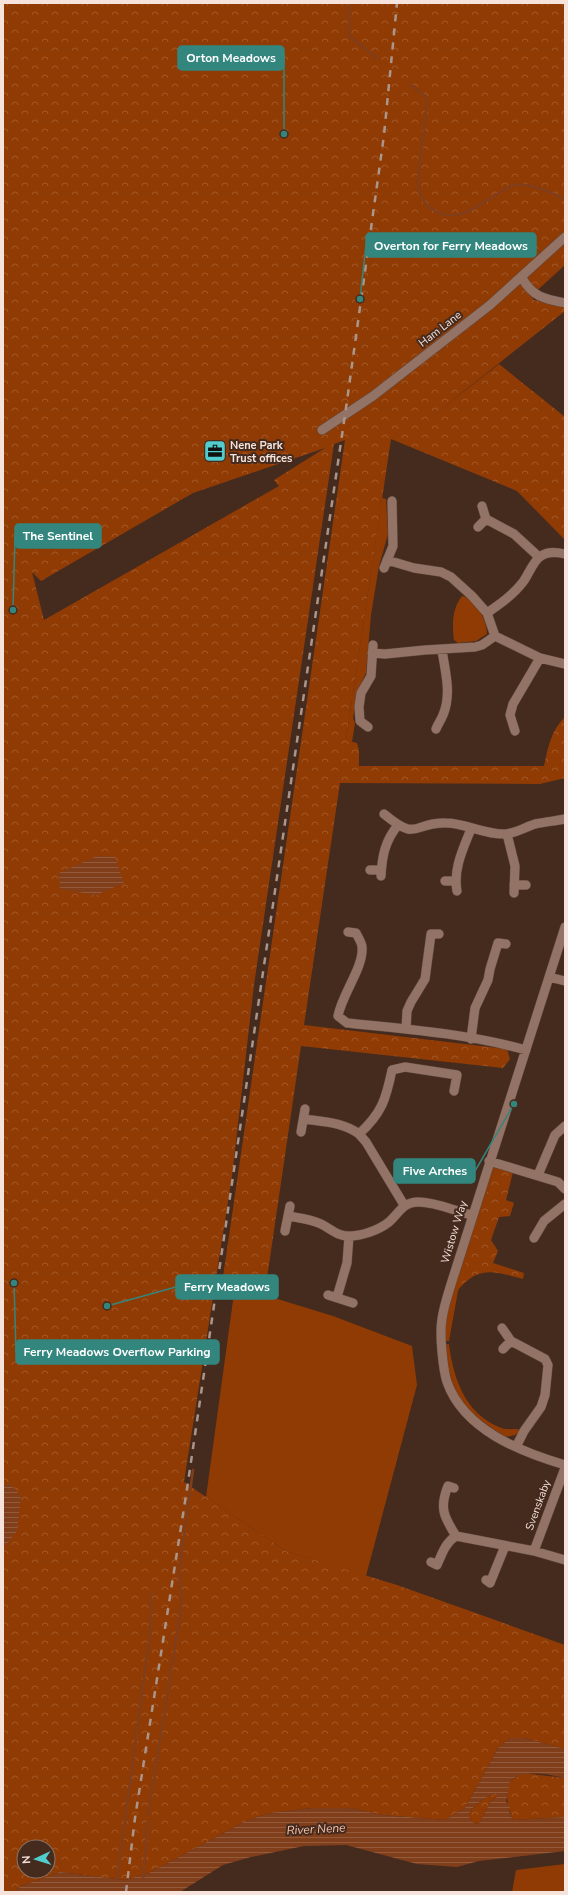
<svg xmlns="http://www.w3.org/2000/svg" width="568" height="1895" font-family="'Nunito Sans',sans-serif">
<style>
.green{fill:#913b04}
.forest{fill:url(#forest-crowns);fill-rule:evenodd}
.water{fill:url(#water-rules);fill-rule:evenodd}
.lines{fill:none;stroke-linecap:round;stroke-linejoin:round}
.stream{stroke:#813e1b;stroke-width:2.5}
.minor-casing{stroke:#5f493e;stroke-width:10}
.minor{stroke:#937365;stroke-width:9}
.rail{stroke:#ab968c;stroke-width:2.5;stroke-dasharray:7 7;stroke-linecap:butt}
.labels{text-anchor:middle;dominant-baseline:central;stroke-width:4;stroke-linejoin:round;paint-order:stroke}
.street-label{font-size:11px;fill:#f6e4dc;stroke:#452a1e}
.poi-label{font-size:11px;font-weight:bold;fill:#f6e4dc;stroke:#452a1e;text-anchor:start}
.water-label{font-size:12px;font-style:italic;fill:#f4c3ad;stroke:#452a1e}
.leader{fill:none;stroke:#32867e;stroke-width:1.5}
.callout-dot{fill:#32867e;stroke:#452a1e;stroke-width:1.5}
.callout{fill:#32867e;stroke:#32867e;stroke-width:1.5}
.callout-label{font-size:12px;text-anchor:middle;font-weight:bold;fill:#fff}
</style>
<defs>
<pattern id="forest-crowns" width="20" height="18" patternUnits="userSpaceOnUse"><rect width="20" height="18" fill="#913b04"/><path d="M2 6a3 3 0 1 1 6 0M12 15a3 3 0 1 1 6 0" fill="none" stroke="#a15728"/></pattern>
<pattern id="water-rules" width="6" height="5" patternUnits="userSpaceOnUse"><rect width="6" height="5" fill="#813e1b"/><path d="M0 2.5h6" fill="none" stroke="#935a3c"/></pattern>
</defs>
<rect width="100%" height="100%" fill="#452a1e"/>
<path class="green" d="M382,498L386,499L388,534L379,566L371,615L366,673L358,690L353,718L355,723L352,742L346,740Z
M462,596C476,599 487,621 487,634L476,641L458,643L454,640C452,626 452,608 462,596Z
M495,1166L458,1291L449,1341H445L446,1319L451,1299L491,1168Z
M235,1286L333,1316L412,1346L417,1385L366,1576L286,1551L206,1497Z
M446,1344H449C453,1378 465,1413 499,1427C504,1430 512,1429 518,1429L520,1431L515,1435L506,1437C463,1411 449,1395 446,1344Z
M565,1864V1892H512L516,1870Z"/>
<path class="forest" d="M3,3H565V265L531,296L534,300L565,307V311L426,421L499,364L565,417V540L517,491L391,439L346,740L357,743L359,750V766H544C548,748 551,730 565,717V778L540,784L340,783L304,1025L507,1049L510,1059L503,1068L301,1046L265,1292L223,1277L345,440L334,444L254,985L232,1176L184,1482L286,1551L397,1585L565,1645V1749L525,1738H510L498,1748L465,1808L445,1820L383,1815L350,1808H313L270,1813L246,1821L149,1873L125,1880L60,1872L21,1886L14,1892H3ZM325,448L274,480L279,486L44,620L32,572L41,581L193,493ZM24,1847H48V1871H24Z
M495,1166L513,1172L506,1200L514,1203L510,1216L499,1217L491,1240L498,1251L493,1263L524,1273L523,1279C494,1271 478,1265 457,1291Z
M523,1773L565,1778V1817L513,1820C507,1805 505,1797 510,1781Z
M496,1793L498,1796L491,1801L479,1823L475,1824L469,1817C469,1806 487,1797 496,1793Z"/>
<path class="water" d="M97,856L115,857L124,883L96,895L60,889L59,873Z
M10,1484L21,1496L17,1531L3,1549V1485Z
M510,1738H525L565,1749V1778C548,1774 524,1769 510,1781L506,1802L510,1805L509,1811L513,1820L565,1817V1851L479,1861L457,1867L417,1864L346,1845L304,1846L251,1857L223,1865L180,1892H14L21,1886L60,1872L125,1880L149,1873L246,1821L270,1813L313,1808H350L383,1815L445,1820L465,1808L498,1748ZM496,1793L498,1796L491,1801L479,1823L475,1824L469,1817C469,1806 487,1797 496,1793Z"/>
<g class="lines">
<path class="stream" d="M349,3V36L377,58
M410,84L426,97L427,104L418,180C419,194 422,204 435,211C461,225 482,201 504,190C507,188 512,185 515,185C531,182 551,193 565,199
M148,1815L182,1602L179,1574L193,1470
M143,1878L148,1821
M117,1880L151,1626V1592"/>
<g class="minor-casing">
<path id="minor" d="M522,278C533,297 544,299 565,303
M322,430L373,396L490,305L565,237
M486,519L514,534L539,557
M478,527L486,519L482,506
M387,560L414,568L441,572L451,577L472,596L487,613L495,636L540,658L565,664
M384,568L393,546L392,501
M487,613C500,604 513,595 523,582C529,574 533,561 541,556C548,551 557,552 565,554
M372,653L385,654L425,650L475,647L482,645L495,636
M368,727L360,721L359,707L361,693L371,676L373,645
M436,729C438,724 441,720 443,715C452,694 445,671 442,650
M515,731L510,715L513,704L540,658
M384,814C419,843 412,822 446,823C466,823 484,835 506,834C515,833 526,827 535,824C544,822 555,821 565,819
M507,834L515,866L514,893
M370,870H381
M381,876C382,856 385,841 398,825
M445,881H455
M514,885H526
M457,891C453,869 463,849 471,829
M565,927L453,1278C449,1291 444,1305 442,1319C440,1330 441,1341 442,1352C443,1362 444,1373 447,1382C464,1430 521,1452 565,1465
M348,932L356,933C358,937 362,943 362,947C364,967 342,994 338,1016L347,1023C407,1029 469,1034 526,1050
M549,977L565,981
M406,1029L407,1011L411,1002L425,979L431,934H439
M471,1039L475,1008L488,980L490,969L498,943L506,944
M304,1119C323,1122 343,1122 359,1134
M301,1132L305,1109
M489,1161L558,1182L565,1189
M538,1175L555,1135L565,1126
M404,1205L366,1142L359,1134C382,1113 386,1099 392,1070L405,1067L457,1075L454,1091
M288,1216C299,1218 311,1219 321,1224C331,1229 337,1236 349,1236C362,1236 379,1230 389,1222C399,1213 403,1202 418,1202C437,1202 454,1211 472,1215
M285,1231L290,1206
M534,1238L544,1221L565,1204
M328,1295L353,1303
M337,1297L347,1263L349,1236
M502,1328L511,1341L545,1359L548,1365L545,1395L541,1407L524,1431L516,1447
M503,1349L511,1341
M454,1488L448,1486C439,1508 444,1517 456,1536L534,1551L565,1468
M534,1551L565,1560
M431,1562L437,1565C442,1554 445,1543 456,1536
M486,1580L490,1583L505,1546"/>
</g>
<use href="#minor" class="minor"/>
<path class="rail" d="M126,1892L135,1818L187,1489L346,408L384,135L397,3"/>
</g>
<defs>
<g id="office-square" transform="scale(1.15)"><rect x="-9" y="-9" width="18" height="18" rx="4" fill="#52cdcd" stroke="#452a1e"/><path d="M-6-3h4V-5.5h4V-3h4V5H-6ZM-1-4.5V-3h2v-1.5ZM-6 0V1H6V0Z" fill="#111"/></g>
</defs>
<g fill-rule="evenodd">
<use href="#office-square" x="215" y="451"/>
</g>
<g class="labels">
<g class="street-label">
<text transform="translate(440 329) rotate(-38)">Ham Lane</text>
<text transform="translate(454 1232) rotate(-73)">Wistow Way</text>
<text transform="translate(538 1505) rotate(-70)">Svenskaby</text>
</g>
<g class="poi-label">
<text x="230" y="445">Nene Park<tspan x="230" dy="13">Trust offices</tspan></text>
</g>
<g class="water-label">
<text transform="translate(316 1829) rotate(-3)">River Nene</text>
</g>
</g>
<path class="leader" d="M284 134L284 58M360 299L366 245M13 610L15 536M514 1104L475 1171M107 1306L176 1287M14 1283L16 1352"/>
<g class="callout-dot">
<circle cx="284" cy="134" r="4"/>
<circle cx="360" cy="299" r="4"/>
<circle cx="13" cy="610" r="4"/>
<circle cx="514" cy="1104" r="4"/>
<circle cx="107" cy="1306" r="4"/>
<circle cx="14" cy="1283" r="4"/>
</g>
<g class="callout">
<rect x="178" y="46" width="106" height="24" rx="4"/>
<rect x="366" y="233" width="170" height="24" rx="4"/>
<rect x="15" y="524" width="86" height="24" rx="4"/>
<rect x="394" y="1159" width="81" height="24" rx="4"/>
<rect x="176" y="1275" width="102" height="24" rx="4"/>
<rect x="16" y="1340" width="203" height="24" rx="4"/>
</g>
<g class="callout-label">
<text x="231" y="62">Orton Meadows</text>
<text x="451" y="250">Overton for Ferry Meadows</text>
<text x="58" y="540">The Sentinel</text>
<text x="435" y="1175">Five Arches</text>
<text x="227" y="1291">Ferry Meadows</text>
<text x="117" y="1356">Ferry Meadows Overflow Parking</text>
</g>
<rect width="568" height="1895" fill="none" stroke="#f6e4dc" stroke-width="8"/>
<g transform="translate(36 1859) rotate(266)"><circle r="19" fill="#452a1e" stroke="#8c746a"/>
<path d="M0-3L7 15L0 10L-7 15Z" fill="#52cdcd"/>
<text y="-6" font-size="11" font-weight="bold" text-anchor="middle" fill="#f6e4dc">N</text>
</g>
</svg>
